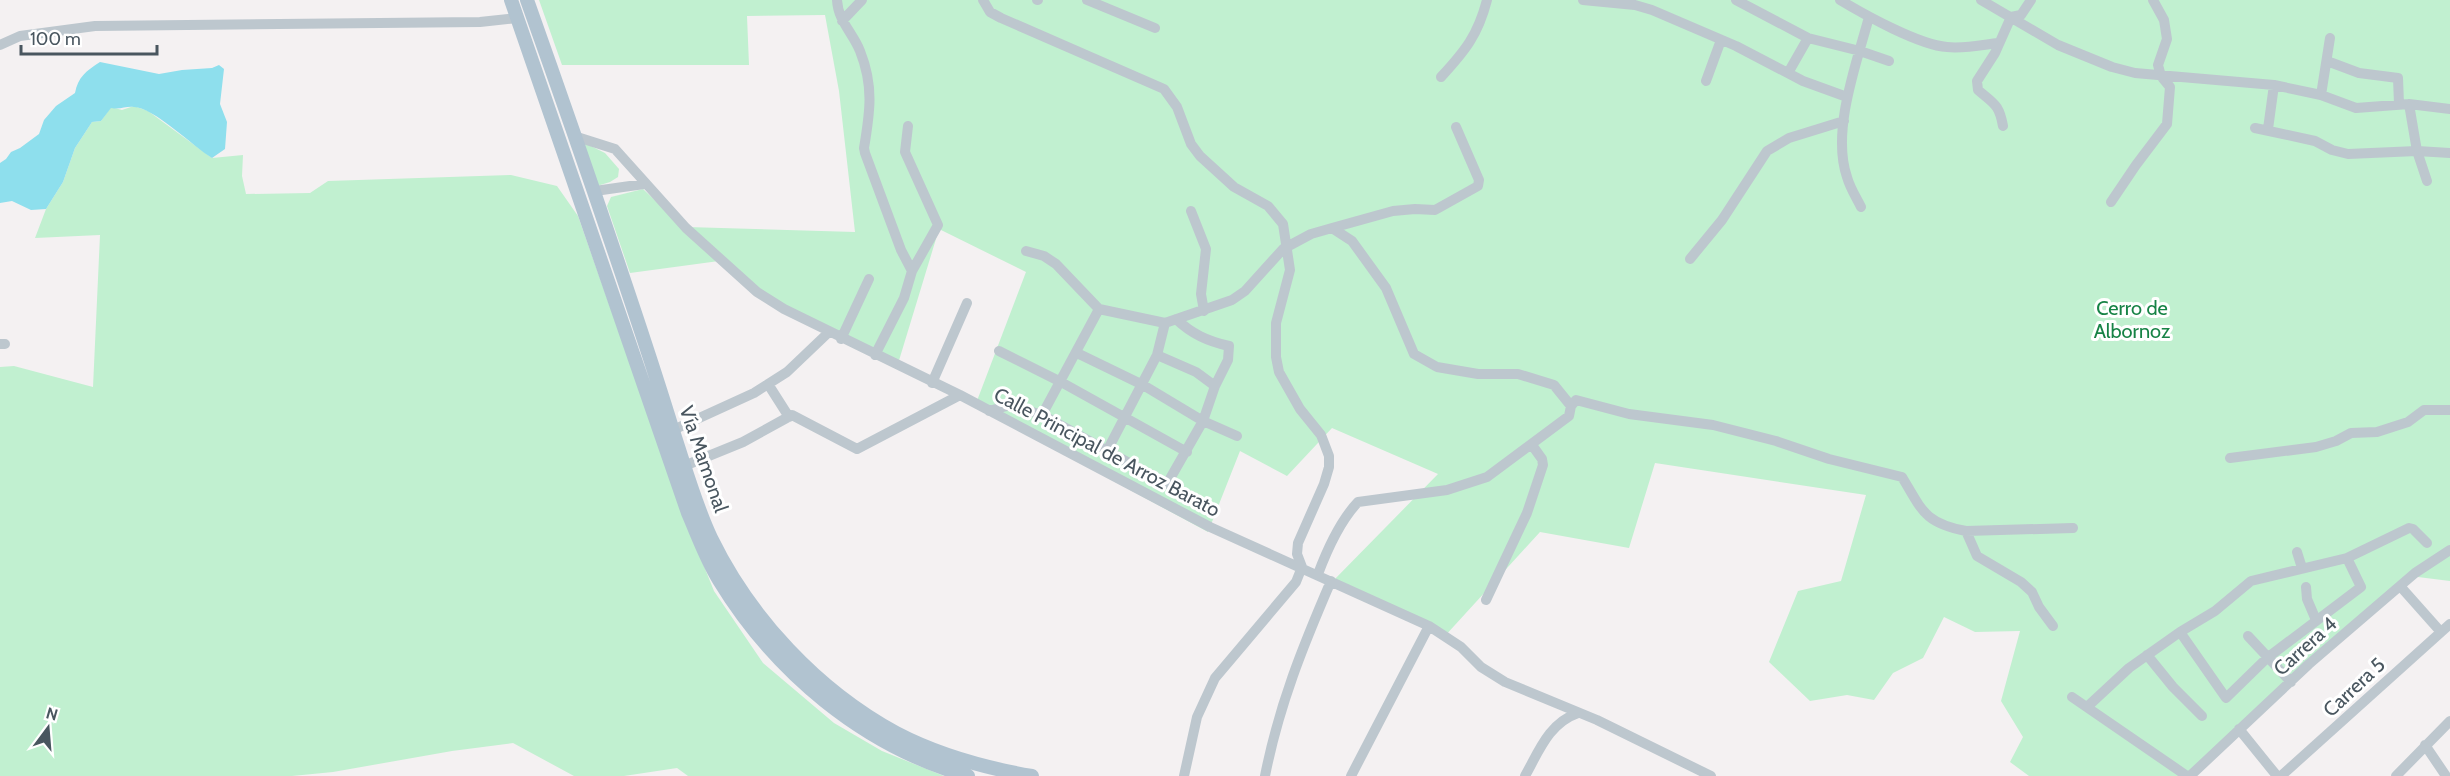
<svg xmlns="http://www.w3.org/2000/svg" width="2450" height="776" font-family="Cabin,sans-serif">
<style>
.green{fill:#c1f0d0}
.water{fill:#8edfed}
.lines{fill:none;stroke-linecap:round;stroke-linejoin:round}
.minor{stroke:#bdc7ce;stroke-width:10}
.major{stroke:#b1c3d0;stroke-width:14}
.labels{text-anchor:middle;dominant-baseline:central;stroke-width:6;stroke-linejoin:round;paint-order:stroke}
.park-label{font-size:20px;fill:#178346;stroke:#fff}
.street-label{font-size:20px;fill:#49565f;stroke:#fff}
</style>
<rect width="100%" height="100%" fill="#f4f1f2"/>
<path class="green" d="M539,0H2450V581L2410,576L2184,776H2029L2010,762L2023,737L2001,701L2020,631L1975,632L1944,617L1923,658L1893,673L1874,700L1847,695L1810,701L1769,662L1798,591L1841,581L1866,495L1655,463L1629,548L1540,532L1444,637L1332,582L1438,474L1332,428L1287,476L1240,451L1208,532L975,406L1026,272L939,229L897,367L783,311L687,227L855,232L839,91L825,15L747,16L749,65H562Z
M134,106L148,111L212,158L243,155L242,176L246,194L310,193L328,181L511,175L557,186L578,216L683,514L714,591L763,663L834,723L882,751L944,776H688L677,768L624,776H574L513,743L452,751L333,772L292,776H0V367L14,366L93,387L100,235L35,238L46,209L63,182L75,148L92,122L101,121L111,107L122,110Z
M581,141L605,153L619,169L618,177L610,182L597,186Z
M643,189L719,261L630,273L607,206L611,197Z"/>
<path class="water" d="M100,62L159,74L182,70L212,68L219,65L224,69L220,104L227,122L225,149L212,158C194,147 153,107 134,107C125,106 121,110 111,108L101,121L92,122L75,148L63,182L46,209L31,210L12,201L0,203V163L6,159L11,152L20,148L39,134L44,120L56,106L75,93C78,77 86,71 100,62Z"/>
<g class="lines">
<path class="minor" d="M837,0C838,21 853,33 860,51C874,86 870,112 864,148L865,153L901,250L912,271L904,298L875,355
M983,0L990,12L1001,18L1164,89L1177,107L1191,144L1200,156L1234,187L1268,206L1283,224L1290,270L1276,323V357L1279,372L1300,409L1321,435L1329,456V467L1324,484L1298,543L1297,554L1302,567L1296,582L1215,678L1197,717L1184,776
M1037,0H1038
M1087,0L1155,28
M1583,0L1635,5L1652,10L1736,46L1803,81L1847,97
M1736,0L1808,38L1860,51L1889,61
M1840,0C1865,15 1919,45 1947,47C1963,49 1982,45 1998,43
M1981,0L2058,45L2112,67L2135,73L2274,85L2321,95L2356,108L2409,104L2450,109
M842,21L862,0
M0,45L20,36L95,26L480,22L518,18
M2327,61L2359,73L2398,78L2399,104
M1788,73L1808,38
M1441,77C1465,51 1478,35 1487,0
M1706,81L1721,40
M2321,95L2330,38
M2409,104L2417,151L2427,181
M908,126L905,152L938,225L912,271
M2003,126C1999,104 1994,104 1978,90L1977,81L1995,53L2011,17L2021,15L2031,0
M2255,128L2315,141L2332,150L2348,154L2417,151L2450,153
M2268,129L2274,85
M574,136L615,149L686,228L757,292L784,309L960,395L1210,527L1429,626L1461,647L1481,667L1505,682L1597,720L1711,776
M595,191L644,184
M2111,202L2136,165L2167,124L2170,87L2161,76L2158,65L2167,39L2164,20L2153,0
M1861,207C1856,197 1850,188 1847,177C1831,131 1857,62 1869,17
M1191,211L1206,249L1201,294L1204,311
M1332,228L1393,211L1415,209L1435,210L1478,186L1479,180L1456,127
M1026,251L1044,256L1056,264L1099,309L1165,323L1232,300L1245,291L1283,249L1311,234L1332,228L1352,241L1386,288L1414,354L1437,367L1478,374H1518L1554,385L1571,406
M1690,259L1722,220L1767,151L1789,138L1844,121
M1176,319C1192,334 1207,341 1229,346L1228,360L1215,386
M841,339L869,279
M0,344H5
M999,351L1061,382L1187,452
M1077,353L1143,385L1203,421L1237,436
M932,383L967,303
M768,384L789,417
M989,411L1010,405L1042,415L1167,484L1203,421L1215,386L1196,372L1157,355
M1042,415L1099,309
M673,430L754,393L787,372L829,332
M1107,451L1157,355L1165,323
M2230,458L2316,447L2336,441L2351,433L2377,432L2408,422L2424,410H2450
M684,466L743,442L792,415L857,449L960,395
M1966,531L2073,528
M2297,552L2302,568
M1318,574C1327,550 1340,521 1358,502L1447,490L1487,477L1569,416L1571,406L1576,400L1629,414L1713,425L1776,441L1829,459L1902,477C1922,510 1924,523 1966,531L1977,556L2021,582L2032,592L2039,607L2053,626
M2400,586L2440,631
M2306,587L2307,599L2316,620
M1486,600L1527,513L1543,465L1542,459L1532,445
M2180,632L2226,698L2267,658L2361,587L2347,558
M2248,636L2291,682
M2147,655L2173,687L2202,716
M2072,697L2187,776
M2087,707L2129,668L2180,632L2215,611L2251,581L2347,558L2409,528L2413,529L2427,543
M2239,729L2277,776
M2425,745L2446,776
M1265,776C1279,705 1303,646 1331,581
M1351,776L1429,626
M1525,776C1539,751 1549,723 1578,713
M2190,776L2309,664L2415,573L2450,550
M2281,776L2450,624
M2396,776L2450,721"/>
<path class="major" d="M511,0L688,513C698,536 706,559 719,580C775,672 863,746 968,776
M527,0C564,104 600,208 635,313C648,352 661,392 673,431C685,467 695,504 711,538C750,618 817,690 896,733C938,755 985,768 1032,776"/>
</g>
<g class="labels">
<g class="park-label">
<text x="2132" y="308">Cerro de<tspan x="2132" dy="23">Albornoz</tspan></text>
</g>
<g class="street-label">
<text transform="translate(1107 452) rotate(28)">Calle Principal de Arroz Barato</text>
<text transform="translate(704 459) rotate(71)">Vía Mamonal</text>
<text transform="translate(2305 646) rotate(-42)">Carrera 4</text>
<text transform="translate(2354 687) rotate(-43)">Carrera 5</text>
</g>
</g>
<g transform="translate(48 728) rotate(16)" stroke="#ffffff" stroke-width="4.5" paint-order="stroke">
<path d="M0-4.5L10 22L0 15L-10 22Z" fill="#49565f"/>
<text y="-9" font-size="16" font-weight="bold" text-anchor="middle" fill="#49565f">N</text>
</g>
<path d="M21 45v9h136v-9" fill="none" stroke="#49565f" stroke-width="3"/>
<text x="30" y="45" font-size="18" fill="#49565f" stroke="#ffffff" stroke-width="4.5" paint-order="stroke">100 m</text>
</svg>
